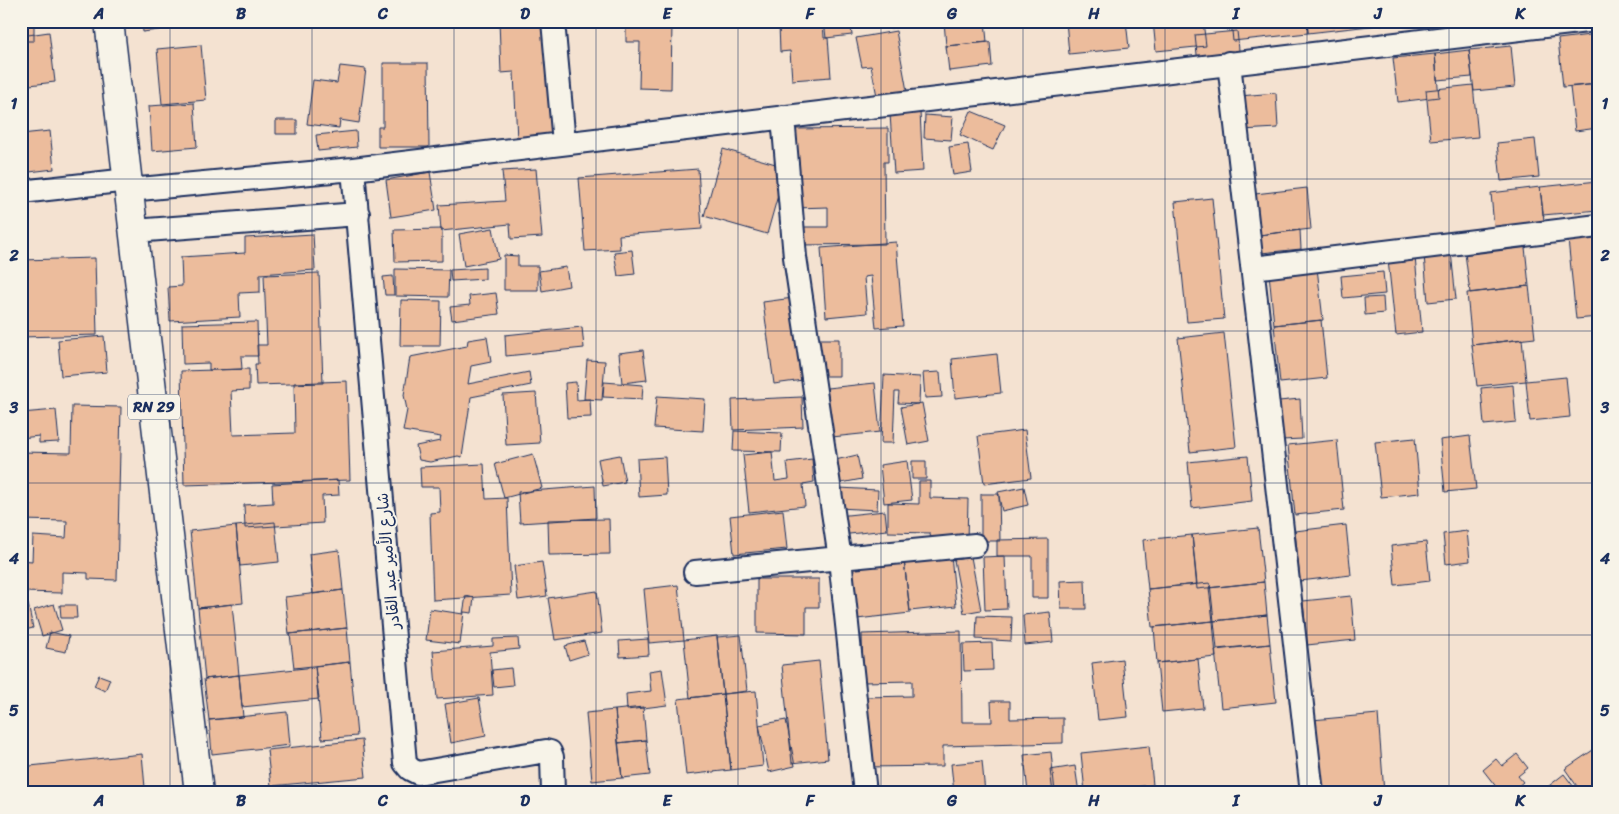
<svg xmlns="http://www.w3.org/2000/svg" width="1619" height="814" font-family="Sriracha,'Playpen Sans Arabic',sans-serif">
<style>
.building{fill:#ecbc9c;stroke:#1b2f5e}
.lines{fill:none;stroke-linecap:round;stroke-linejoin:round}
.street-casing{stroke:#1b2f5e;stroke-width:26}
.primary-casing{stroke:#1b2f5e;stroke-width:31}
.street{stroke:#f7f3e8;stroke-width:22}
.primary{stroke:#f7f3e8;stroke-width:28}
.grid{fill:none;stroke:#1b2f5e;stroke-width:1;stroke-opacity:0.55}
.labels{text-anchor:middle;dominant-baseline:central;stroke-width:4;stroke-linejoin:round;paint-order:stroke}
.shield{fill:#f7f3e8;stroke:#5d6a87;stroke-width:1}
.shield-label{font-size:15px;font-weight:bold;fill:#1b2f5e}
.street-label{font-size:16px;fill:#1b2f5e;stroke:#f7f3e8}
.neatline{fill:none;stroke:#1b2f5e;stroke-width:2}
.grid-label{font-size:16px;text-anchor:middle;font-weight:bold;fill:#1b2f5e}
</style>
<rect width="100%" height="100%" fill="#f4e2d1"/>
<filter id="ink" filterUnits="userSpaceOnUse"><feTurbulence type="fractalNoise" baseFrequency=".02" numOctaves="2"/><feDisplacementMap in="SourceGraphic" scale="10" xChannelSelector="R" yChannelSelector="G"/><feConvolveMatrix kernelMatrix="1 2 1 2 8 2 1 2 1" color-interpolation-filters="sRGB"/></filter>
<g filter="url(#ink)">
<path class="building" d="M21,21H34V41H21Z
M142,21H178L179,27L143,32Z
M499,21H555L560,139L517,141L514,72L501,73Z
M626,21H672L671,89L639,88L640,42H626Z
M810,21H823L824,38H828L831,77L792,80L790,51L780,52L779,24Z
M824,21H850L852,35L826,38Z
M889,21H933V22L890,28Z
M944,21H985L987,42L946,46Z
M1066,21H1126L1129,48L1069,54Z
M1153,21H1203L1206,46L1156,51Z
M1231,21H1307L1308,33L1233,41Z
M1307,21H1414L1308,33Z
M896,31L907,91L877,96L871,66L862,67L856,38Z
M1237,31L1240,59L1198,64L1195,35Z
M49,32L55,82L21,86V36Z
M1598,34V84L1563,87L1558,39Z
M990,42L992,66L949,71L946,46Z
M201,45L206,100L162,104L157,49Z
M1511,46L1515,87L1474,91L1469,50Z
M1469,50L1472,77L1437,80L1435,54Z
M1435,54L1439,97L1398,102L1393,58Z
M383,63H428L429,147H378V127H383Z
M340,66L366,69L359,123L340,120L339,128L307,124L313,80L337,83Z
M1598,84V128L1575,131L1570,87Z
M1473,85L1478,137L1431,141L1426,90Z
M1276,93L1278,128L1242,130L1239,96Z
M194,103L197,147L152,151L149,106Z
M971,111L1005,125L993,150L960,135Z
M920,112L923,171L894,173L890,114Z
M925,115L953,117L951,140L924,138Z
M276,120H297V134H276Z
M888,128V162H884L885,244L799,245V227H828V207L795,208L794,129Z
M50,131L54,169L21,173V134Z
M356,131L357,147L318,151L316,135Z
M1535,139L1539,177L1501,181L1497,143Z
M968,144L972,172L953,175L949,147Z
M723,149L786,167L767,234L704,216Z
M536,169L542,237L511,239L510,224L441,231L439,205L505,201L502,171Z
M698,169L702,229L619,235L620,249L585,251L579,178Z
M430,172L436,210L391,217L386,180Z
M1598,181V210L1543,215L1540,187Z
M1540,187L1544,221L1494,227L1491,193Z
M1307,188L1311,229L1259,235L1255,194Z
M1212,198L1224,319L1187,322L1175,202Z
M493,228L499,259L464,266L459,234Z
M442,229V261L395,262L394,230Z
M1300,230L1301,249L1261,253L1259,235Z
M313,234L315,270L260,274V292L239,293L240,317L170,321L168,287L182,286L181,257L245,253V238Z
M1597,236L1598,317L1576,319L1568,239Z
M896,242L903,326L876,328L871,276L864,277L867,313L826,317L821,248Z
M1525,247L1529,286L1470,293L1465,253Z
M632,250L635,274L618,276L614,252Z
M1451,252L1456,299L1428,302L1424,255Z
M504,255L518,256V266H538V290H504Z
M1415,257L1422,332L1396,335L1388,260Z
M95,258L97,335L21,337V260Z
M566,267L569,286L542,291L539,271Z
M485,268V279L451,281L450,270Z
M1317,268L1323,320L1274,325L1269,273Z
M395,269L449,270L448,297L395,296Z
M1383,272L1385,294L1343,298L1341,276Z
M319,273L323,383L256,385L255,364H258L257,345H267L264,275Z
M393,276L394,295H385L383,277Z
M1529,286L1535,338L1472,345L1467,293Z
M496,293L499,314L452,320L450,307L470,305L469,296Z
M1383,297L1384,313L1365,315L1364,298Z
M793,298L803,380L774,384L763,302Z
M401,300L441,301L440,346H400Z
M1321,320L1327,378L1280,383L1274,325Z
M257,322L258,356H241L242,369L209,370V363L183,364L182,324Z
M582,327L584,348L506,356L505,335Z
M1224,333L1236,447L1190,452L1178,338Z
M104,336L107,372L61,376L58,340Z
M487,337L491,362L471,366L468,384L529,372L531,385L471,397L462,457L458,456L430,462L419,460L416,446L440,441L441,437L403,431L407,410L404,395L410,357L467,346L468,340Z
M820,339H839V376H819Z
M1522,339L1526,381L1477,386L1472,345Z
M643,350L647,380L622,383L619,353Z
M997,354L1001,393L955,398L952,359Z
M587,360L605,361L602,400L584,399Z
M249,369V390L231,391L233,435L295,433L294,383L347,381L350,480L184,485L181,371Z
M940,372L942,397L925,398L923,373Z
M884,375L920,377L919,404L898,403L899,392H895L893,443H881Z
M1566,377L1570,417L1530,421L1526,381Z
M576,382L577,400L590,399L591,417L567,418L565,383Z
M604,382L643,385L642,399L603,397Z
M875,383L880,432L832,437L827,388Z
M1513,385L1516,422L1484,425L1481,388Z
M536,393L540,443L506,445L503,395Z
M657,396L705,399L703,431L654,428Z
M802,397L803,427L733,430L732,400Z
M1300,399L1302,439L1282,440L1279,401Z
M922,403L929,441L908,445L901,407Z
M72,406L121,407L117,580L88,579V573L62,572V593L21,592V560L32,561L33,536L66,538L67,521L21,520V452L71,453Z
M56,410L59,442L39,443V436L21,438V413Z
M1025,430L1031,478L984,484L978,436Z
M734,431L782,433L781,452L733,451Z
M1470,436L1476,489L1445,492L1440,440Z
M1415,438L1420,493L1381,497L1375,442Z
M1337,440L1344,510L1295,515L1288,445Z
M772,452L775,481L789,479L787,462L812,459L814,482L803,484L805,506L749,512L743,455Z
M533,454L542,488L504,498L495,464Z
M620,455L625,482L603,486L598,459Z
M857,455L862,479L836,484L831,461Z
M1248,456L1252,501L1192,508L1188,462Z
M665,457L667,495L639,497L637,459Z
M907,461L912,500L884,503L880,465Z
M912,461H926V479H912Z
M484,464L486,499L507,498L511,595L433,600L430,513L440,512L439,487H421L420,467Z
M338,480L339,495L322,496L323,523L245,528L244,505L273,503L272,484Z
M919,481H930V498L968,499L967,542L931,541L930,533L888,532V503L919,504Z
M595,486L596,518L520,523L518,492Z
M1024,487L1028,505L1002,511L998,492Z
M839,488L878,490L877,510L838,508Z
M981,494H999L1000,541H981Z
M783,510L787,549L734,554L730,516Z
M885,511L887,530L840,535L838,516Z
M609,519L610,554L549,555L548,520Z
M275,522L279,562L240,566L236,526Z
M1346,525L1351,575L1300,581L1295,531Z
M236,526L243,603L198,608L190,531Z
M1258,528L1264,582L1197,589L1192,535Z
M1467,531L1470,561L1446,564L1443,534Z
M1192,535L1197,584L1148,589L1143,540Z
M1048,539V598H1032V556H997V540Z
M1426,542L1430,581L1395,585L1391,546Z
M339,550L343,590L313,594L309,554Z
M951,555L956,606L910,611L904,560Z
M1005,556L1007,609L985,610L983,557Z
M971,557L981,610L964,613L954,560Z
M904,560L910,613L857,619L851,565Z
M542,562L547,596L518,600L514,566Z
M757,579H819V607H806V634L757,633Z
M1085,580L1086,609H1061L1060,581Z
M1264,582L1267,615L1213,621L1209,588Z
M1210,583L1214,621L1152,627L1148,589Z
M678,585L684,640L649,643L644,589Z
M343,590L347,628L289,634L285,597Z
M597,591L602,633L555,640L548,598Z
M466,596L474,598L472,613L464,612L460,644L426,640L430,609L463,614Z
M1351,596L1355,640L1307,645L1303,601Z
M28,604L33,628L21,631V605Z
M54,604L62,630L42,636L34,610Z
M232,604L239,675L205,679L198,608Z
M60,605H76L77,618H61Z
M1050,612L1053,642L1025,645L1023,615Z
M1267,615L1270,644L1217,649L1214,621Z
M977,616L1012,617L1011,641L976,639Z
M1213,621L1216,657L1157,663L1154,627Z
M347,628L350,662L294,668L290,634Z
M961,631L962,722H992L991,701H1010V719L1063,718V743L943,746V766L865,767L864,697L912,696V681L863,682L862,634Z
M50,632L69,636L66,652L46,648Z
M741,635L747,691L723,694L717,637Z
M717,636L723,694L690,698L684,640Z
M518,638L519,649L490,652L493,695L437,699L433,651L493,646V639Z
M648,639L649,655L620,657L619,641Z
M584,641L588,654L569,660L565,646Z
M992,643L993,670L964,671L963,644Z
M1270,644L1276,702L1221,708L1215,650Z
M1122,659L1128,717L1098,720L1092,663Z
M1198,659L1203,708L1162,712L1157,663Z
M819,661L828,759L792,763L782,665Z
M350,662L357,736L322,739L315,666Z
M315,667L319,699L242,707L239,675Z
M511,668L513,685L494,687L492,670Z
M662,669L667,705L627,710L626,694L651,691L649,671Z
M99,675L110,679L105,691L94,686Z
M239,675L243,717L209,720L204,679Z
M756,691L763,766L731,770L723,694Z
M723,694L731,770L686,775L678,699Z
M479,698L486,736L451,743L445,704Z
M643,707L646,740L618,743L615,710Z
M615,710L622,778L592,781L586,713Z
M287,712L290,745L212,754L209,720Z
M1378,714L1384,793H1318L1312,720Z
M786,720L795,766L769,772L759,725Z
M362,740L366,777L271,786L267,750Z
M646,740L650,775L622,778L618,743Z
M1149,746L1153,785L1085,792L1081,753Z
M1596,748L1598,749V780L1581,792L1565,769Z
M1051,752L1055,793H1028L1024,755Z
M142,754L145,788L99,793H21V767Z
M1517,754L1528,768L1518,776L1523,782L1510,793H1501L1483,770L1496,759L1502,766Z
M982,761L985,793H954L951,764Z
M1075,766L1079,793H1053L1050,770Z
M1564,774L1577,791L1575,793H1540Z
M317,784L318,793H239Z
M145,788L146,793H109V792Z"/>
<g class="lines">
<g class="street-casing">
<path id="street" d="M553,21L564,143
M1229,63L1312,793
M783,117L795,257L840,559L865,793
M353,169L405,763L410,769L418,773L546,751L550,752L552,757L553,793
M129,190L353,169L1587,21
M21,192L128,180
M134,231L358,214
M1253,268L1598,226
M695,572L975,545"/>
</g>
<g class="primary-casing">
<path id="primary" d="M109,21L199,793"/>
</g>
<use href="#street" class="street"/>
<use href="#primary" class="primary"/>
</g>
</g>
<path class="grid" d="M170,21V793M312,21V793M454,21V793M596,21V793M738,21V793M881,21V793M1023,21V793M1165,21V793M1307,21V793M1449,21V793M21,179H1598M21,331H1598M21,483H1598M21,635H1598"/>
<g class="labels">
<rect class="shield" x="128" y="394.5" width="52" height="25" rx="4"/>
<g class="shield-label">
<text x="154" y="407">RN 29</text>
</g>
<g class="street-label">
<text transform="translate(388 561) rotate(-95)">شارع الأمير عبد القادر</text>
</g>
</g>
<rect width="1619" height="814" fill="none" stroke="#f7f3e8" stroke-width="55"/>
<rect x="28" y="28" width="1564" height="758" class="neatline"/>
<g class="grid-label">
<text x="99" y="19">A</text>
<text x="241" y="19">B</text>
<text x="383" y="19">C</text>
<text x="525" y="19">D</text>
<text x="667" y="19">E</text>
<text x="810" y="19">F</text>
<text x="952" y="19">G</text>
<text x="1094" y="19">H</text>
<text x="1236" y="19">I</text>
<text x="1378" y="19">J</text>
<text x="1520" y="19">K</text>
<text x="14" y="109">1</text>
<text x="1605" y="109">1</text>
<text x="14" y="261">2</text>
<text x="1605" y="261">2</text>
<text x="14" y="413">3</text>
<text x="1605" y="413">3</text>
<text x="14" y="564">4</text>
<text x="1605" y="564">4</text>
<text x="14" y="716">5</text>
<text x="1605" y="716">5</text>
<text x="99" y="806">A</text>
<text x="241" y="806">B</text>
<text x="383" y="806">C</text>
<text x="525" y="806">D</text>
<text x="667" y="806">E</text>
<text x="810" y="806">F</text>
<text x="952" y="806">G</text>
<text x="1094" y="806">H</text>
<text x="1236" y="806">I</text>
<text x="1378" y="806">J</text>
<text x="1520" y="806">K</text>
</g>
</svg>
